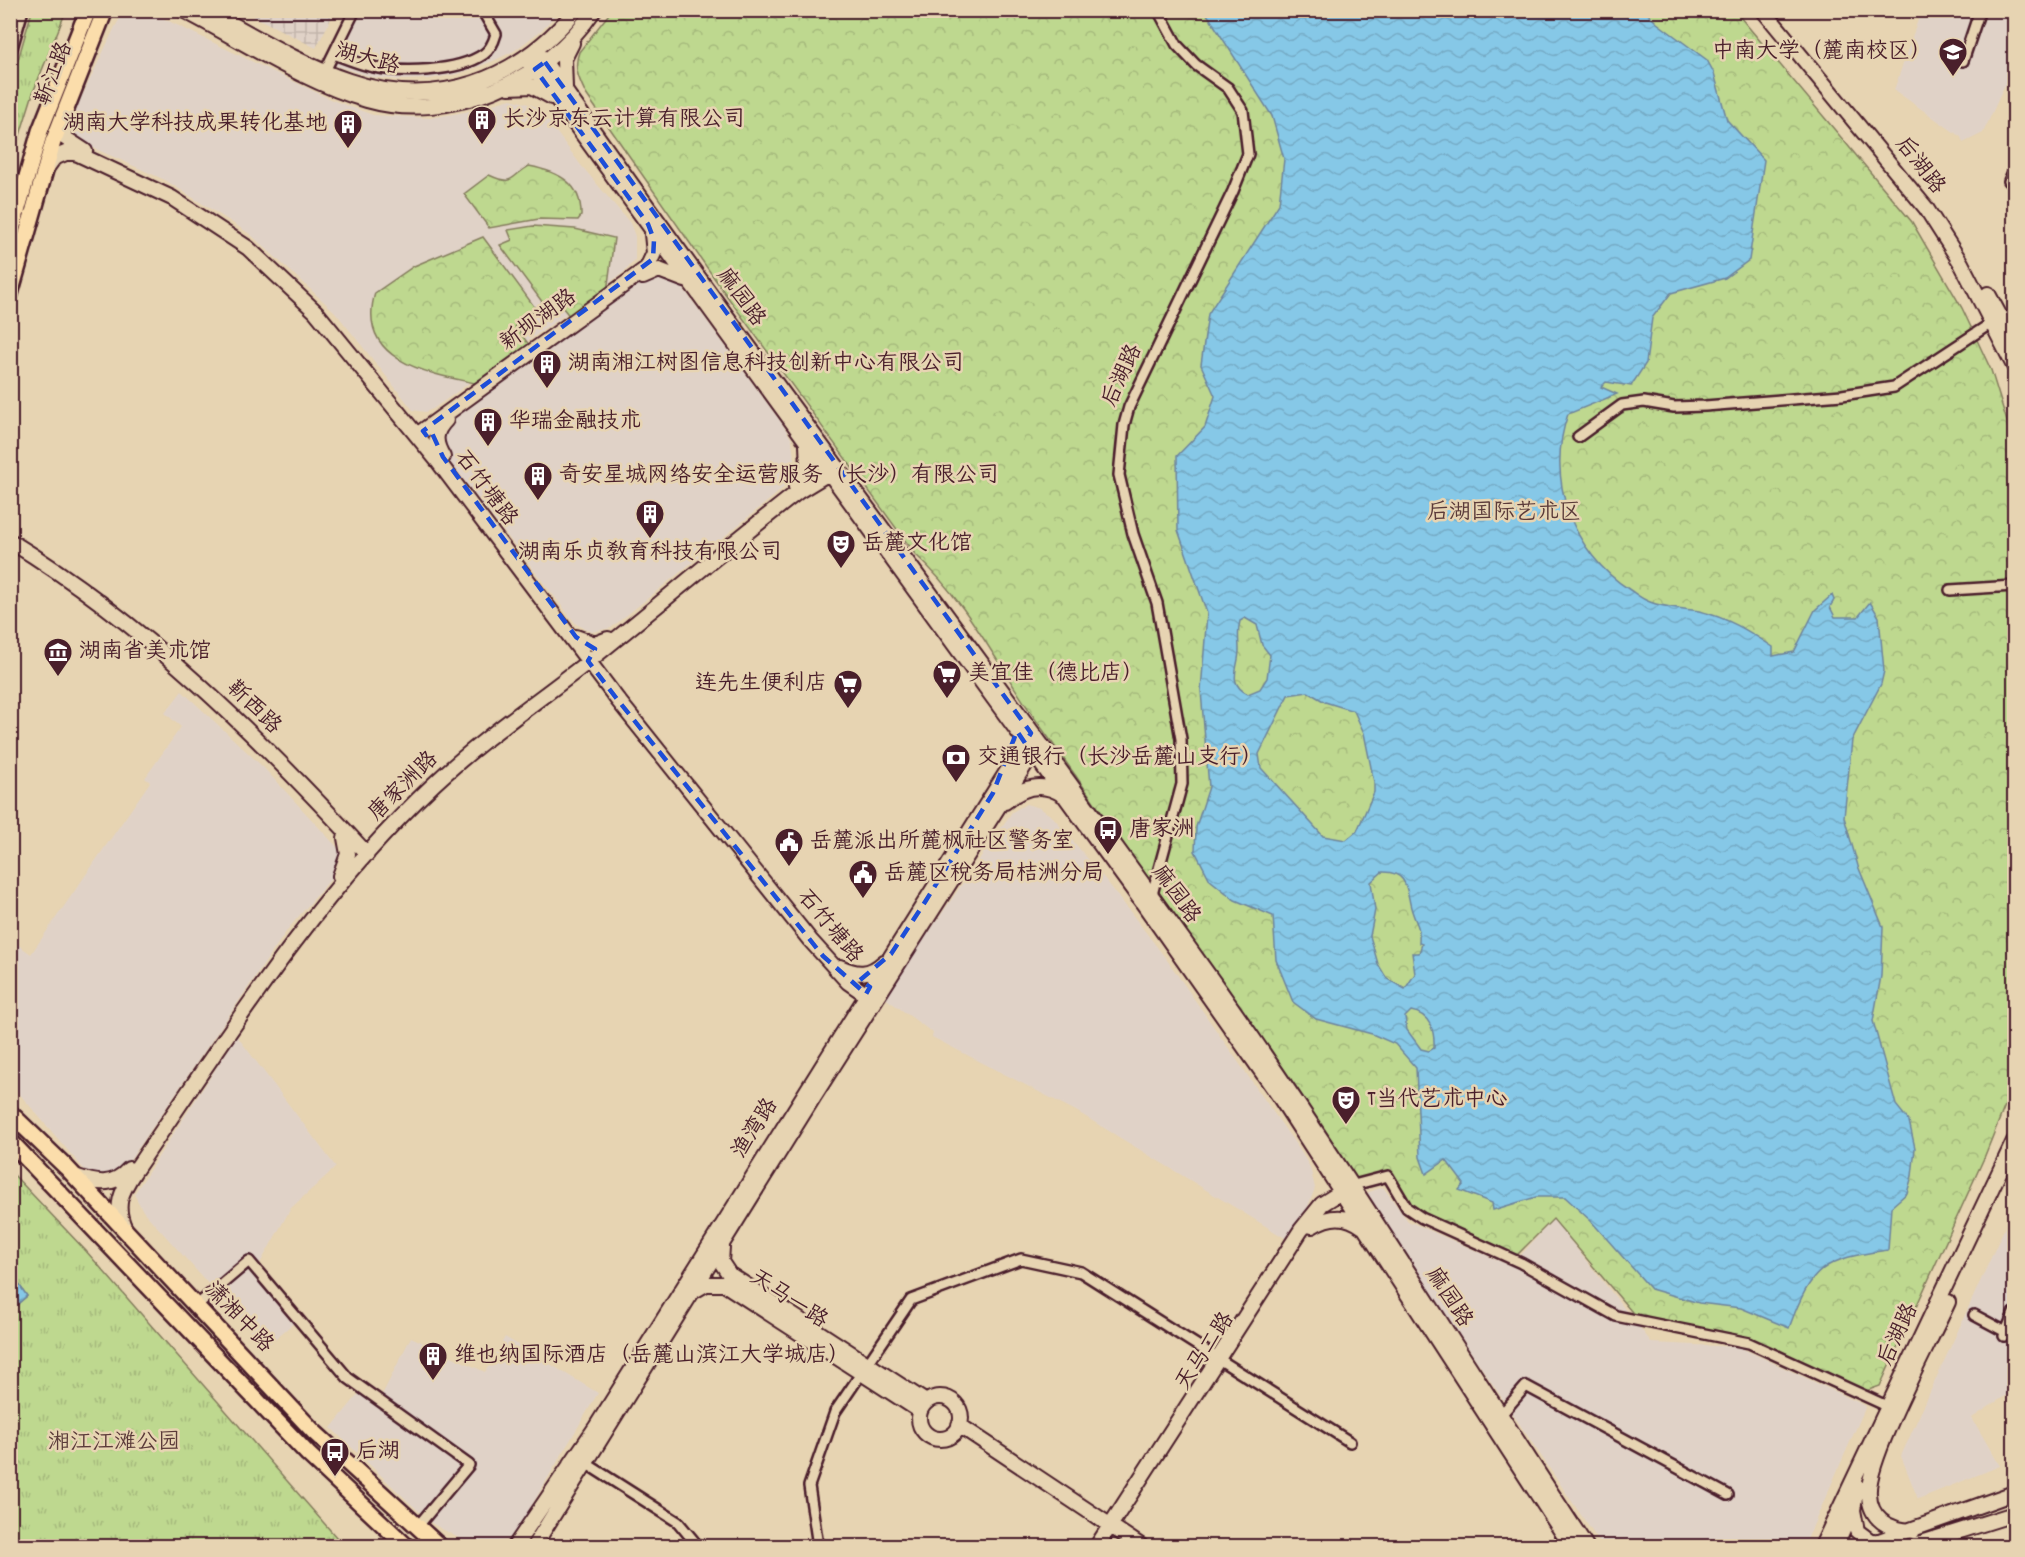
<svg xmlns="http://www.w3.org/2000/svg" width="2025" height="1557" font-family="Dekko,'LXGW WenKai TC',sans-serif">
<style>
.built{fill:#e0d2c7}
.industrial{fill:url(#industrial-grid)}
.grass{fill:url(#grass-tufts);stroke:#847c5d;stroke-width:1.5}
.forest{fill:url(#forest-crowns);stroke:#847c5d;stroke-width:1.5}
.water{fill:url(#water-waves);stroke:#6e849c;stroke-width:1.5;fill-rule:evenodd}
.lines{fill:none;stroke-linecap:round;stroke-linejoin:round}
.street-casing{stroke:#4a1f2b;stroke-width:14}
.secondary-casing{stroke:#4a1f2b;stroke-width:18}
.primary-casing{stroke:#4a1f2b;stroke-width:20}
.street{stroke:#e7d4b2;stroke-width:9}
.secondary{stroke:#e7d4b2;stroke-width:14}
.primary{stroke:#fbddab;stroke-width:15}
.marked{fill:none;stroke:#1d4ed8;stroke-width:4.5;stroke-dasharray:12 8;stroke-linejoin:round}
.labels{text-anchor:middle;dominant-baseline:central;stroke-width:5;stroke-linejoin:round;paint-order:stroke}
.poi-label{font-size:22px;fill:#4a1f2b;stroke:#e7d4b2;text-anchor:start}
.street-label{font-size:22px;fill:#4a1f2b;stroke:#e7d4b2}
.park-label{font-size:22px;fill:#5b3b3a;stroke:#e7d4b2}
</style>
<defs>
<pattern id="industrial-grid" width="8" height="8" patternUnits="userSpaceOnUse" patternTransform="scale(1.5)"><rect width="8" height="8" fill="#e0d2c7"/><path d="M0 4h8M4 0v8" fill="none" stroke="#c2b4ab"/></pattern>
<pattern id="grass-tufts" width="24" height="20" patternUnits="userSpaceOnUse" patternTransform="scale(1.5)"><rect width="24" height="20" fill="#bed88f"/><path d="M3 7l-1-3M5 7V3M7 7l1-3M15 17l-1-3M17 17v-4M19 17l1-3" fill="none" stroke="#a5b97c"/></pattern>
<pattern id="forest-crowns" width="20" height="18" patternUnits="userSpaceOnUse" patternTransform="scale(1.5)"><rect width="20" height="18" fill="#bed88f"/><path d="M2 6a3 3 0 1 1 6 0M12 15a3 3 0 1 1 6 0" fill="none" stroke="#a5b97c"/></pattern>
<pattern id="water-waves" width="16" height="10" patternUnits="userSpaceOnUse" patternTransform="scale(1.5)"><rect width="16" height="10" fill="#86c8e7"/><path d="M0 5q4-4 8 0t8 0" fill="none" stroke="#75abc6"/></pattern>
</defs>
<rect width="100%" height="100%" fill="#e7d4b2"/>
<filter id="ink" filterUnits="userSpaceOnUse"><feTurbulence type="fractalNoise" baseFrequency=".0167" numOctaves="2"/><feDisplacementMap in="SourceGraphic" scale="12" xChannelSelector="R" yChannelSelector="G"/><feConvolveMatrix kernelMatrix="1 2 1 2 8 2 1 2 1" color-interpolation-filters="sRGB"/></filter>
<g filter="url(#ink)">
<path class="built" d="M132,11H148L332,100L373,115L430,118L465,112L511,99L532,105L540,110L580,164L630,223L635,236V260L623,273L433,409L425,412L413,410L335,312L250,234L165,180L78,141L74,133L72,117L115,27L120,18Z
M349,11H559L543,29L514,51L491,62L458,74L429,79L399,80L371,77L324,62Z
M1921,11H2014V65L1983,133L1963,143L1961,137L1894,90Z
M661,276L683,288L783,425L792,440L795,468L784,487L773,497L611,628L592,632L576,624L448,460L442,434L450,420L570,332L641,282Z
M182,691L263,767L338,848L341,855L335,874L288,929L129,1162L107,1177L88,1174L11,1084L10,939L31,954L150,782L145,778L181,727L165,713Z
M1026,804L1040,808L1053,817L1109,884L1167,960L1299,1149L1310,1167L1315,1188L1306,1212L1285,1238L1076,1111L932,1037L933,1033L884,997L1012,812Z
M237,1036L336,1167L291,1208L257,1269L300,1318L265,1347L143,1211L134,1194Z
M1383,1187L1408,1221L1511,1266L1553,1219L1652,1343L1739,1347L1866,1406L1805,1544L1800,1546H1602L1364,1194Z
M2014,1207V1390L1972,1418L2000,1466L1918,1499L1901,1456Z
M411,1337L485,1372L505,1337L598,1393L512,1539L473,1546L431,1523L331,1428L366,1385L380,1399Z"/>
<path class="industrial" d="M243,11H335L316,48Z"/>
<path class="grass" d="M32,11H66L34,90L11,164V84Z
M11,1172L86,1251L344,1546H11L10,1310L27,1296L11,1273Z"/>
<path class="forest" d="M612,10L1735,11L1912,222L1962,308L1991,370L2014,444V1083L1984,1158L1880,1386L1866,1391L1859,1389L1744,1338L1637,1318L1553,1219L1516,1256L1440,1225L1410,1206L1392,1173L1352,1180C1249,1027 1146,873 1038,723C997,665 968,602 915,554L724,292L586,94C579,79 573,68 579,52Z
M529,166C559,172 582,183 581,216L578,220L539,219L489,228L464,194L489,175C515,187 510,176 529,166Z
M533,226L575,229L614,238L607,292L571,318L554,297L543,303L500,245L512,240L508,230Z
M483,237L536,309L515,326L530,346L480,384C430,374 355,362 375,293L414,266Z"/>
<path class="water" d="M1205,11H1645L1657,23L1707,60L1714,73L1727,120L1764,160L1749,260L1725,278L1671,293L1652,318L1646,363L1631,386L1606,382L1601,387L1617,394L1568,414C1545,479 1572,553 1630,590C1636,594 1643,600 1650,602C1665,608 1683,608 1699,611C1728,618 1749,631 1773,647V656L1794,652L1815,610L1832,595L1834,600L1830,607L1835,617H1858L1870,602L1879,617L1884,671L1881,684L1852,740L1844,817L1858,866L1883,927L1881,976L1873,1021L1896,1105L1909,1121L1915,1148L1912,1176L1907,1193L1891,1207L1888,1250C1823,1259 1812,1266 1789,1328L1741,1308L1699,1303L1651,1289L1591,1221L1565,1197H1536L1493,1210L1492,1203L1459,1190L1464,1184L1446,1160L1426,1174L1420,1157L1416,1068L1395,1044L1372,1034L1316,1019L1293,1002L1276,960L1273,916L1235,900L1210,880L1195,851L1196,827L1209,787L1201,691L1207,613L1178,530L1177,456L1205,427L1215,396L1201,365L1208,314L1279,204L1284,159L1272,116ZM1245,618L1257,625L1262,645L1270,655L1267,678L1260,689L1248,694C1226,683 1239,668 1239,650C1239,640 1237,632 1240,621ZM1308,692L1325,702L1354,711L1364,733L1374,782V792L1357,831L1346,840L1323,836L1261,768L1259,754L1288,695ZM1382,872C1410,871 1406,893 1412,911C1417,927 1420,924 1419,943L1422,944L1419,953H1412L1415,974L1405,989L1387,979L1378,964L1370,936L1375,910L1371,882ZM1411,1011C1430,1014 1435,1031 1434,1048L1429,1051L1421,1049L1407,1030L1405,1017Z
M11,1273L27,1296L11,1310H10Z"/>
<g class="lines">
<g class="street-casing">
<path id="street" d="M334,54C345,58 357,63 369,66C400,74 458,72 484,54C491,49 494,41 496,34L482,10
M10,55L23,10
M1963,61L1980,10
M325,71L355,10
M2014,170L2009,181L2014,184
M1578,437L1622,405L1644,402L1674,407L1705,406L1842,395L1894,387L1993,322
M1950,590L2014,586
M1151,898L1182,784L1181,739L1157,603L1133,534L1119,475L1124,425L1129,407L1233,191L1248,154L1243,111L1228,88L1196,65L1177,45L1158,10
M1350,1186L1388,1176L1407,1208L1422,1218L1521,1263L1616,1316L1749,1343L1889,1407
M196,1306L249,1261L348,1378L469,1465L417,1527
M1974,1315L2006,1332
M2004,1336L2014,1313
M1500,1416L1526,1386L1728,1495
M587,1464L678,1522L698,1546
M818,1546L809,1486L835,1412L911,1300L1021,1259L1081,1272L1350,1442"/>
</g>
<g class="secondary-casing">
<path id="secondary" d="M183,10C242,40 304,82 367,100C451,124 547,80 594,10
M206,10C253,35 299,64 349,81C437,111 518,80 576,10
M1763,10L1926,208L1961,263L2014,366
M537,51C758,367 993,673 1217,987C1346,1169 1463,1360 1586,1546
M527,58L1145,906L1279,1096L1571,1546
M509,87L532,86L552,97
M565,88L564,59L572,43
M62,119L65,138L85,151
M46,169L54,158L68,152L78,154L172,198L248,248L316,312L437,460L617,699L810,940L848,982L874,1000
M643,277L659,270L685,280
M1988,294L2014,342
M417,435L647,268L654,253L652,234
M443,457C434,442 434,432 446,420
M796,487L808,467L807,445
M10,541C146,624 260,738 367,854
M576,637L595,644L608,639
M1005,802C1022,787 1043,781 1063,795
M340,876L348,854L345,838
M840,967C857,975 869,976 884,962
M74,1176C96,1183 112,1188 129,1169
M1312,1226C1330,1215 1346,1214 1363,1227
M125,1229C114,1206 121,1192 134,1172C227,1036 314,897 434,784C483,738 537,702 589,661C659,605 728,546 799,491L837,468
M722,1247L721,1262L729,1274L926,1402
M694,1291L706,1284H724L920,1411
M919 1418a21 21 0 1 1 42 0a21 21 0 1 1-42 0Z
M959,1425L1141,1546
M1857,1486L1853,1510L1857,1531L1869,1540L1897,1546
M1913,1531C1889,1530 1870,1520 1869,1494C1866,1459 1931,1340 1948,1302
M515,1546L596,1427L1028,738
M534,1546L814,1096L1037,746
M1097,1546L1301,1230L1322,1204L1349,1187
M1822,1546L2014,1141
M1836,1546L1852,1510
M1865,1546L2014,1493
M1912,1546L2014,1514"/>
</g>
<g class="primary-casing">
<path id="primary" d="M10,236L40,131L88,10
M10,294L53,142L105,10
M10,1113L66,1167L314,1432L439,1546
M10,1141L308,1454L406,1546"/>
</g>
<use href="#street" class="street"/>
<use href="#secondary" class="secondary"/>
<use href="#primary" class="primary"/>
</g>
</g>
<path class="marked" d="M545,62L1031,733L1025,743L1017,731L993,793L925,902L891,954L860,980L870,987L866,994L823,956L617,699L588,661L595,649L576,637L443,457L431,431L426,435L423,431L653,259L654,240L648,224L535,69Z"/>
<defs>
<g id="university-pin" transform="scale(1.5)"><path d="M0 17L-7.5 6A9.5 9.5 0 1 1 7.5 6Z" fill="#4a1f2b" stroke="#e7d4b2"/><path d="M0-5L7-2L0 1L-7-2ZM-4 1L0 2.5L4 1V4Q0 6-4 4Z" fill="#fff"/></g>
<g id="building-pin" transform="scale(1.5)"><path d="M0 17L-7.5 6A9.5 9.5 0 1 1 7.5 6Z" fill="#4a1f2b" stroke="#e7d4b2"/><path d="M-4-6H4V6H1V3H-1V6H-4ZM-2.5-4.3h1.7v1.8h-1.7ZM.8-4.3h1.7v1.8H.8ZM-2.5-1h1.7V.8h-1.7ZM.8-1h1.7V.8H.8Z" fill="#fff"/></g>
<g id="theatre-pin" transform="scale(1.5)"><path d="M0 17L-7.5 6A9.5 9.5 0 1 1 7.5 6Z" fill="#4a1f2b" stroke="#e7d4b2"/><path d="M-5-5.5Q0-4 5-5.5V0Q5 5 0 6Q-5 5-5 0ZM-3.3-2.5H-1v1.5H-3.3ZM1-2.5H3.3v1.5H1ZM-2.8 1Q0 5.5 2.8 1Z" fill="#fff"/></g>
<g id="museum-pin" transform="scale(1.5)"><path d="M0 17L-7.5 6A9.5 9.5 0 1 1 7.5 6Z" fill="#4a1f2b" stroke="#e7d4b2"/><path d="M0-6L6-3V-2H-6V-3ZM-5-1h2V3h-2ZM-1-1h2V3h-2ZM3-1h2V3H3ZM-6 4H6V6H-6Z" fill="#fff"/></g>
<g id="supermarket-pin" transform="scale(1.5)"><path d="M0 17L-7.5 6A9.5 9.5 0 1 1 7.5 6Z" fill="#4a1f2b" stroke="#e7d4b2"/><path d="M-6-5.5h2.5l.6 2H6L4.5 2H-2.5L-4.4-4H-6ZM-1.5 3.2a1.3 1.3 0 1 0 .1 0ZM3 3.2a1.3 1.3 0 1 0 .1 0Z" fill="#fff"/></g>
<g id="bank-pin" transform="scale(1.5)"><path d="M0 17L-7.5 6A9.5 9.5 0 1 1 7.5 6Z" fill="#4a1f2b" stroke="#e7d4b2"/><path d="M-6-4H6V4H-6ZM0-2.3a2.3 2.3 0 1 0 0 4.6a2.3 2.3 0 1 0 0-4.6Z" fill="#fff"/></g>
<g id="bus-pin" transform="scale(1.5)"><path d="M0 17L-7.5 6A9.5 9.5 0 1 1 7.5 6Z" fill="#4a1f2b" stroke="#e7d4b2"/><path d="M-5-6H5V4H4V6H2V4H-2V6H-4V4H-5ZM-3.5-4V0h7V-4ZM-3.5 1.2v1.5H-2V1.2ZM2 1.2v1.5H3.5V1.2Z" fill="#fff"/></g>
<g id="civic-pin" transform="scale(1.5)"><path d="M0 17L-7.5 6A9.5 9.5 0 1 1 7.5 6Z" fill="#4a1f2b" stroke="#e7d4b2"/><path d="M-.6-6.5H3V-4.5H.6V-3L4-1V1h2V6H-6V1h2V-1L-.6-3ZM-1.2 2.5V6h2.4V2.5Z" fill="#fff"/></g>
</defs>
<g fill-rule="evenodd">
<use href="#university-pin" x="1953" y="52"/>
<use href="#building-pin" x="482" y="120"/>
<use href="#building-pin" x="348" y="124"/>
<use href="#building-pin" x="547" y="364"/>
<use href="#building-pin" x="488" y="422"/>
<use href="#building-pin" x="538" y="476"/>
<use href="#building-pin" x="650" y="514"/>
<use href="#theatre-pin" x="841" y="544"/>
<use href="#museum-pin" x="58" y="652"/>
<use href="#supermarket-pin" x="947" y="674"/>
<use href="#supermarket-pin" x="848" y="684"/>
<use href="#bank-pin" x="956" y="758"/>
<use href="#bus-pin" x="1108" y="830"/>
<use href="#civic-pin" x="789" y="842"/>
<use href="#civic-pin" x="863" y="874"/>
<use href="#theatre-pin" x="1346" y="1100"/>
<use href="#building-pin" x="433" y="1356"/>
<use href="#bus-pin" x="335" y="1452"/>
</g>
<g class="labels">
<g class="poi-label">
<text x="1932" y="52" text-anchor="end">中南大学（麓南校区）</text>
<text x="503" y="120">长沙京东云计算有限公司</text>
<text x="327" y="124" text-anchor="end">湖南大学科技成果转化基地</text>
<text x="568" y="364">湖南湘江树图信息科技创新中心有限公司</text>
<text x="509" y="422">华瑞金融技术</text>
<text x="559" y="476">奇安星城网络安全运营服务（长沙）有限公司</text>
<text x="862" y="544">岳麓文化馆</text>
<text x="650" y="553" text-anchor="middle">湖南乐贞教育科技有限公司</text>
<text x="79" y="652">湖南省美术馆</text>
<text x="968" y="674">美宜佳（德比店）</text>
<text x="827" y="684" text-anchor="end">连先生便利店</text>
<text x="977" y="758">交通银行（长沙岳麓山支行）</text>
<text x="1129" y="830">唐家洲</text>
<text x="810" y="842">岳麓派出所麓枫社区警务室</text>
<text x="884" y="874">岳麓区税务局桔洲分局</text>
<text x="1367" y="1100">T当代艺术中心</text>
<text x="454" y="1356">维也纳国际酒店（岳麓山滨江大学城店）</text>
<text x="356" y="1452">后湖</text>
</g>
<g class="street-label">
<text transform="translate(367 60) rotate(15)">湖大路</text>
<text transform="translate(55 74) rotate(-69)">靳江路</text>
<text transform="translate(1919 166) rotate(52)">后湖路</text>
<text transform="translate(740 298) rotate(54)">麻园路</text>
<text transform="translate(539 321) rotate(-36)">新坝湖路</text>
<text transform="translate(1123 376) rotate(-65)">后湖路</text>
<text transform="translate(485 489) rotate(53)">石竹塘路</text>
<text transform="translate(253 708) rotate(44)">靳西路</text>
<text transform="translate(404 787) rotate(-45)">唐家洲路</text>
<text transform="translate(1175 895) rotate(54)">麻园路</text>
<text transform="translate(829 927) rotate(50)">石竹塘路</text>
<text transform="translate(756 1129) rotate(-58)">渔湾路</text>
<text transform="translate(1448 1298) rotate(57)">麻园路</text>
<text transform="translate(788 1300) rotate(33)">天马一路</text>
<text transform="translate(238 1318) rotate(46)">潇湘中路</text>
<text transform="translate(1899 1335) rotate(-65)">后湖路</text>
<text transform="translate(1206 1352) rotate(-57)">天马二路</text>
</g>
<g class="park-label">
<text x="1504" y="513">后湖国际艺术区</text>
<text x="114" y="1443">湘江江滩公园</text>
</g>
</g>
<rect width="2025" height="1557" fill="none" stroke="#e7d4b2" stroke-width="36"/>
<rect x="18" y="18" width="1989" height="1521" fill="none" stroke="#4a1f2b" stroke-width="2" filter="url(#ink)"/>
</svg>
